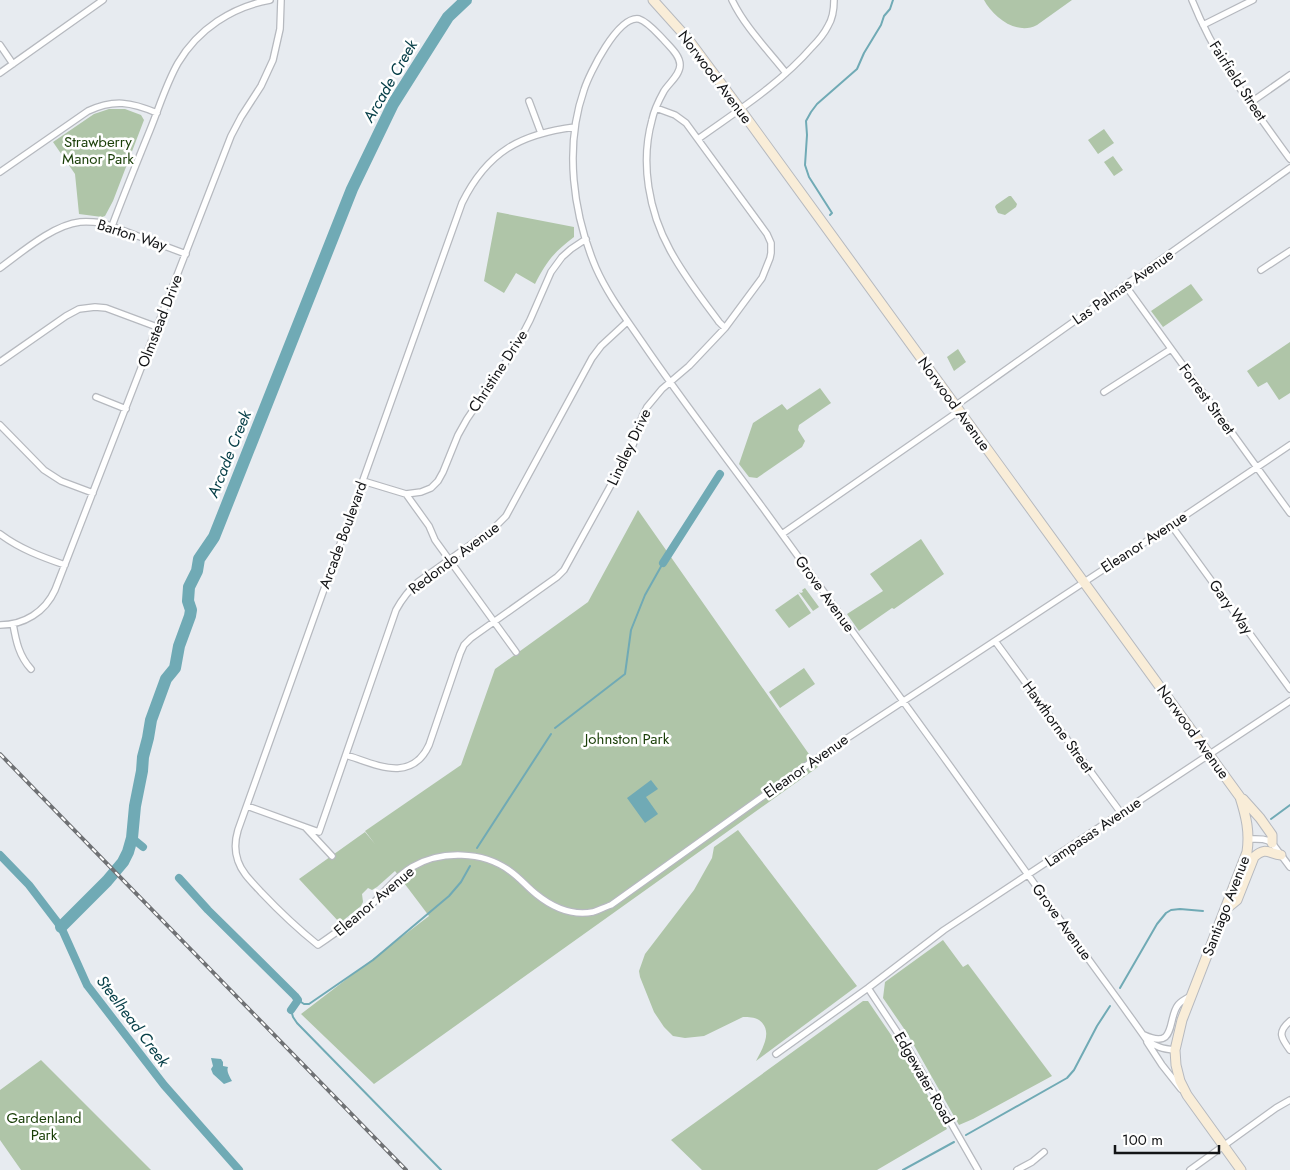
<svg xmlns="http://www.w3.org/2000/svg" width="1290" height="1170" font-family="Jost,sans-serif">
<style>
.green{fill:#afc5a8}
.water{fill:#70aab5}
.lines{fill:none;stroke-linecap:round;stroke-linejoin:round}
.stream{stroke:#70aab5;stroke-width:2}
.canal{stroke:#70aab5;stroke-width:8}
.river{stroke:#70aab5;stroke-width:12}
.minor-casing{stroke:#b6b9bf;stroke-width:8}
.secondary-casing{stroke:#b6b9bf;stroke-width:11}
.minor{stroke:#fff;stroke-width:5.5}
.secondary{stroke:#f9edd8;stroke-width:9}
.rail-casing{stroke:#6f7174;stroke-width:4}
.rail{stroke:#fff;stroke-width:2;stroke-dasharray:5.5;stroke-linecap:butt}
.labels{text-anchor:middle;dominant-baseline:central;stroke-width:5;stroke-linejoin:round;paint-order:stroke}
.street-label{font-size:15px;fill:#131416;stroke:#fff}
.park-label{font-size:15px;fill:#193e07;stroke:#fff}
.water-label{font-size:16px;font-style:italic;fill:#043d46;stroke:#fff}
</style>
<rect width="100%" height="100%" fill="#e7ebf0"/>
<path class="green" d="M984,0H1072L1037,25C1017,36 993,17 984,0Z
M109,109H125L141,115L144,120L113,201L105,216L102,217L79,214L75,174L53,142L94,114Z
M1104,129L1114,143L1098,154L1088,140Z
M1113,156L1123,170L1114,176L1104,162Z
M1009,196H1011L1017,204L1016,207L1005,215L998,213L995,207L996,205Z
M497,212L574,227V237C554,252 546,262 535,284L516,273L504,293L484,281Z
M1191,284L1203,300L1163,327L1151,311Z
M1290,342V393L1279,400L1267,382L1258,387L1247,371Z
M958,349L966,362L954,371L947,357Z
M820,388L831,403L799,425L798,430L805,441L802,447L757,478L749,477L739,464L753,423L782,404L787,410Z
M638,510L818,767L374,1084L301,1014L429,916L395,871L377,887L372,890L368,888L362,894L363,902L361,906L340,923L299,879L365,832L375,844L365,831L461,765L495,669L588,602Z
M921,539L944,574L894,609L892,608L859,631L847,614L883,591L870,574Z
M805,588L819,607L813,611L799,592L801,593L803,592L802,590Z
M798,594L811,613L789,628L775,610Z
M804,668L815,684L780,708L769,692Z
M738,830L857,986L756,1061C762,1049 774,1031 759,1020C754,1017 749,1017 743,1017L704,1036L685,1038L673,1036L664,1027L654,1012L640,977L639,971L645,954L694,890L712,858L714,847Z
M943,940L963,967L968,964L1052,1076L973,1119L959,1125L907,1033L883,998L885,982Z
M863,1001H868L904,1054L947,1129L877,1170H702L671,1140Z
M41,1060L151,1170H21L0,1140V1090Z"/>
<path class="water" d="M651,780L658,789L646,797L658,814L645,823L627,798Z
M211,1058L221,1059L223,1062V1066L228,1067C226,1071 230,1077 232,1081L224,1084L213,1074L211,1069L213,1066Z"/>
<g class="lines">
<path class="stream" d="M830,215L832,213L809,177L805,165L807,135L806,121L811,112L817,104L857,69L864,53L881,25L884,16L890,9L893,0
M555,728L625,674L631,630L645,595L663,563
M1271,819L1290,805
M477,848L551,734
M1120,988L1157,924L1166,913L1171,910L1180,909L1203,911
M298,1000L304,1004H309L373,960L449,896L461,882L470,866
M291,1010L293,1017L297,1023L441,1170
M966,1135L1067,1078L1074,1070L1097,1026L1110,1006
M903,1170L954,1142"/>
<path class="canal" d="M663,563L720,474
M132,838L143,847
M0,855L29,885L61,927L87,985L164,1085L239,1170
M179,878L208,910L295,996L298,1000L291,1010"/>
<path class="river" d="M61,927L107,881L123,862L128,852L132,838L135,806L142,771L143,757L148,738L151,720L166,679L175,668L179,646L190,616L191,610L188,601L189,587L197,571L199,559L214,537L352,189L393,104L448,17L466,0"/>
<g class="minor-casing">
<path id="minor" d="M732,0C745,27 767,49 786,73
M1192,0C1215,58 1253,108 1290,159
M1203,25L1253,0
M0,45L13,64
M0,73L103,0
M529,101L541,133
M1250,103L1290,75
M575,127C520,134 487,152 462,203L238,830C235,840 234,850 238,861C242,873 252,882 261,892C279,911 298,929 318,945C337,932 356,919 373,903C386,891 396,876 412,867C441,850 483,851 510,871C520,878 527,887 536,894C552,907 572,916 593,912C599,910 605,907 611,905L814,760L1171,525L1290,445
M698,139C737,111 780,84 812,47C818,41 824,34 828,26C833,18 834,9 834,0
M0,172L88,111C114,99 131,102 157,113
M112,226C124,194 137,162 150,130C159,108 166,84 178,63C198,29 232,7 270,0
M0,268C22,252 53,225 80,222C88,221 95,222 103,223L186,254
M1261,270L1290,251
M1125,285L1290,513
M725,328L719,322C702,299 684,276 670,250C649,212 640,163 652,120C654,110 659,100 664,91C669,83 680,75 680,65C680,55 669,46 663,39C657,33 648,22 639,19C618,15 589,74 584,90C564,147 573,214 596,268C608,295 625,317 642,342C680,398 722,452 763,508C860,642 958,776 1054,911C1084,954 1116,996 1146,1039C1155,1047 1163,1049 1175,1050
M0,362L66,316L79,309L95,307L106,308L157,327
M1104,392L1171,349
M96,397L126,409
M955,406L1290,168
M0,425L44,470L61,481L93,493
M363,481L406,494L429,526L435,540L516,652
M406,494L421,492L431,488L438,481L443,472L458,435L467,419L516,347L530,320L551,272L562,257L571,249L586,239
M1171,525L1290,689
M0,534C20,549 42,557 65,565
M782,534L959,411
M13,624C16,641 19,656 31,669
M0,625C24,625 45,612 55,590L231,136L241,117L261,86L273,60L280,29L281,0
M995,641L1121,813
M346,755C375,764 411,784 429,745L460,654L464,645L471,638L557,577L564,570L633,445L642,417L647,407L662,389L689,366L725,328L762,278L770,258L771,253V243L767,234L686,123L675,115L656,108
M247,806L305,827L332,856
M305,827L319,832L396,610C402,599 409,590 418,582L494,528L506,516L592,358L601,346L627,322
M1249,839C1258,839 1265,838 1272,843L1290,867
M868,988L909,1050L978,1170
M1290,1021C1277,1032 1281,1038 1290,1050
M1144,1035C1177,1050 1167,1019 1178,1005C1181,1001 1187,998 1191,996
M1147,1042L1162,1065L1181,1089
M776,1054L868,988L944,930L1290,701
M1017,1170L1032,1162L1044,1152
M1190,1170L1276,1108L1290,1100"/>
</g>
<g class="secondary-casing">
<path id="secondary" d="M653,0L688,39L740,109L1240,797C1246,816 1250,832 1247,852L1182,1020L1175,1050L1176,1065L1180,1081L1187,1095L1241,1170
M1243,799L1260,818L1272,835V843
M1226,909L1237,900L1254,857C1266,846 1269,854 1281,855"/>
</g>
<use href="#minor" class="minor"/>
<use href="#secondary" class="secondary"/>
<g class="rail-casing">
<path id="rail" d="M0,754L406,1170"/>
</g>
<use href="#rail" class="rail"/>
</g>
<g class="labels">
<g class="street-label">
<text transform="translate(715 77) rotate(53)">Norwood Avenue</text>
<text transform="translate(1238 81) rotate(57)">Fairfield Street</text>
<text transform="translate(132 235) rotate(18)">Barton Way</text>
<text transform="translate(1123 287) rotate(-35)">Las Palmas Avenue</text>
<text transform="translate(160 321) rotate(-69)">Olmstead Drive</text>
<text transform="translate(498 371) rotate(-57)">Christine Drive</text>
<text transform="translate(1207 399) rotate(54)">Forrest Street</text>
<text transform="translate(954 404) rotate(54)">Norwood Avenue</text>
<text transform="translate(629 447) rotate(-65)">Lindley Drive</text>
<text transform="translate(343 535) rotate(-70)">Arcade Boulevard</text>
<text transform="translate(1144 542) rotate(-33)">Eleanor Avenue</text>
<text transform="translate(454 558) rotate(-37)">Redondo Avenue</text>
<text transform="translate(825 594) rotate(54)">Grove Avenue</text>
<text transform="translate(1231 607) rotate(54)">Gary Way</text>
<text transform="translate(1058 727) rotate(54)">Hawthorne Street</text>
<text transform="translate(1193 732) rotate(54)">Norwood Avenue</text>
<text transform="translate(806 766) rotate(-35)">Eleanor Avenue</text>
<text transform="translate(1093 832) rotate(-34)">Lampasas Avenue</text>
<text transform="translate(374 901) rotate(-40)">Eleanor Avenue</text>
<text transform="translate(1226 906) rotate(-69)">Santiago Avenue</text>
<text transform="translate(1062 922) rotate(54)">Grove Avenue</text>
<text transform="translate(924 1078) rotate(60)">Edgewater Road</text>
</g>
<g class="park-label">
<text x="98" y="142">Strawberry<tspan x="98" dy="17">Manor Park</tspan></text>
<text x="627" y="739">Johnston Park</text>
<text x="44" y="1118">Gardenland<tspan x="44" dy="17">Park</tspan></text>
</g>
<g class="water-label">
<text transform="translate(390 81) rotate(-60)">Arcade Creek</text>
<text transform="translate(229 454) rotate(-68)">Arcade Creek</text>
<text transform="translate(133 1021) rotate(53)">Steelhead Creek</text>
</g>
</g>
<path d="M1115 1145v8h104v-8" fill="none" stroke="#131416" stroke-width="2.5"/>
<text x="1122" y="1145" font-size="15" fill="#131416" stroke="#ffffff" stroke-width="4" paint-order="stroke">100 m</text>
</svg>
